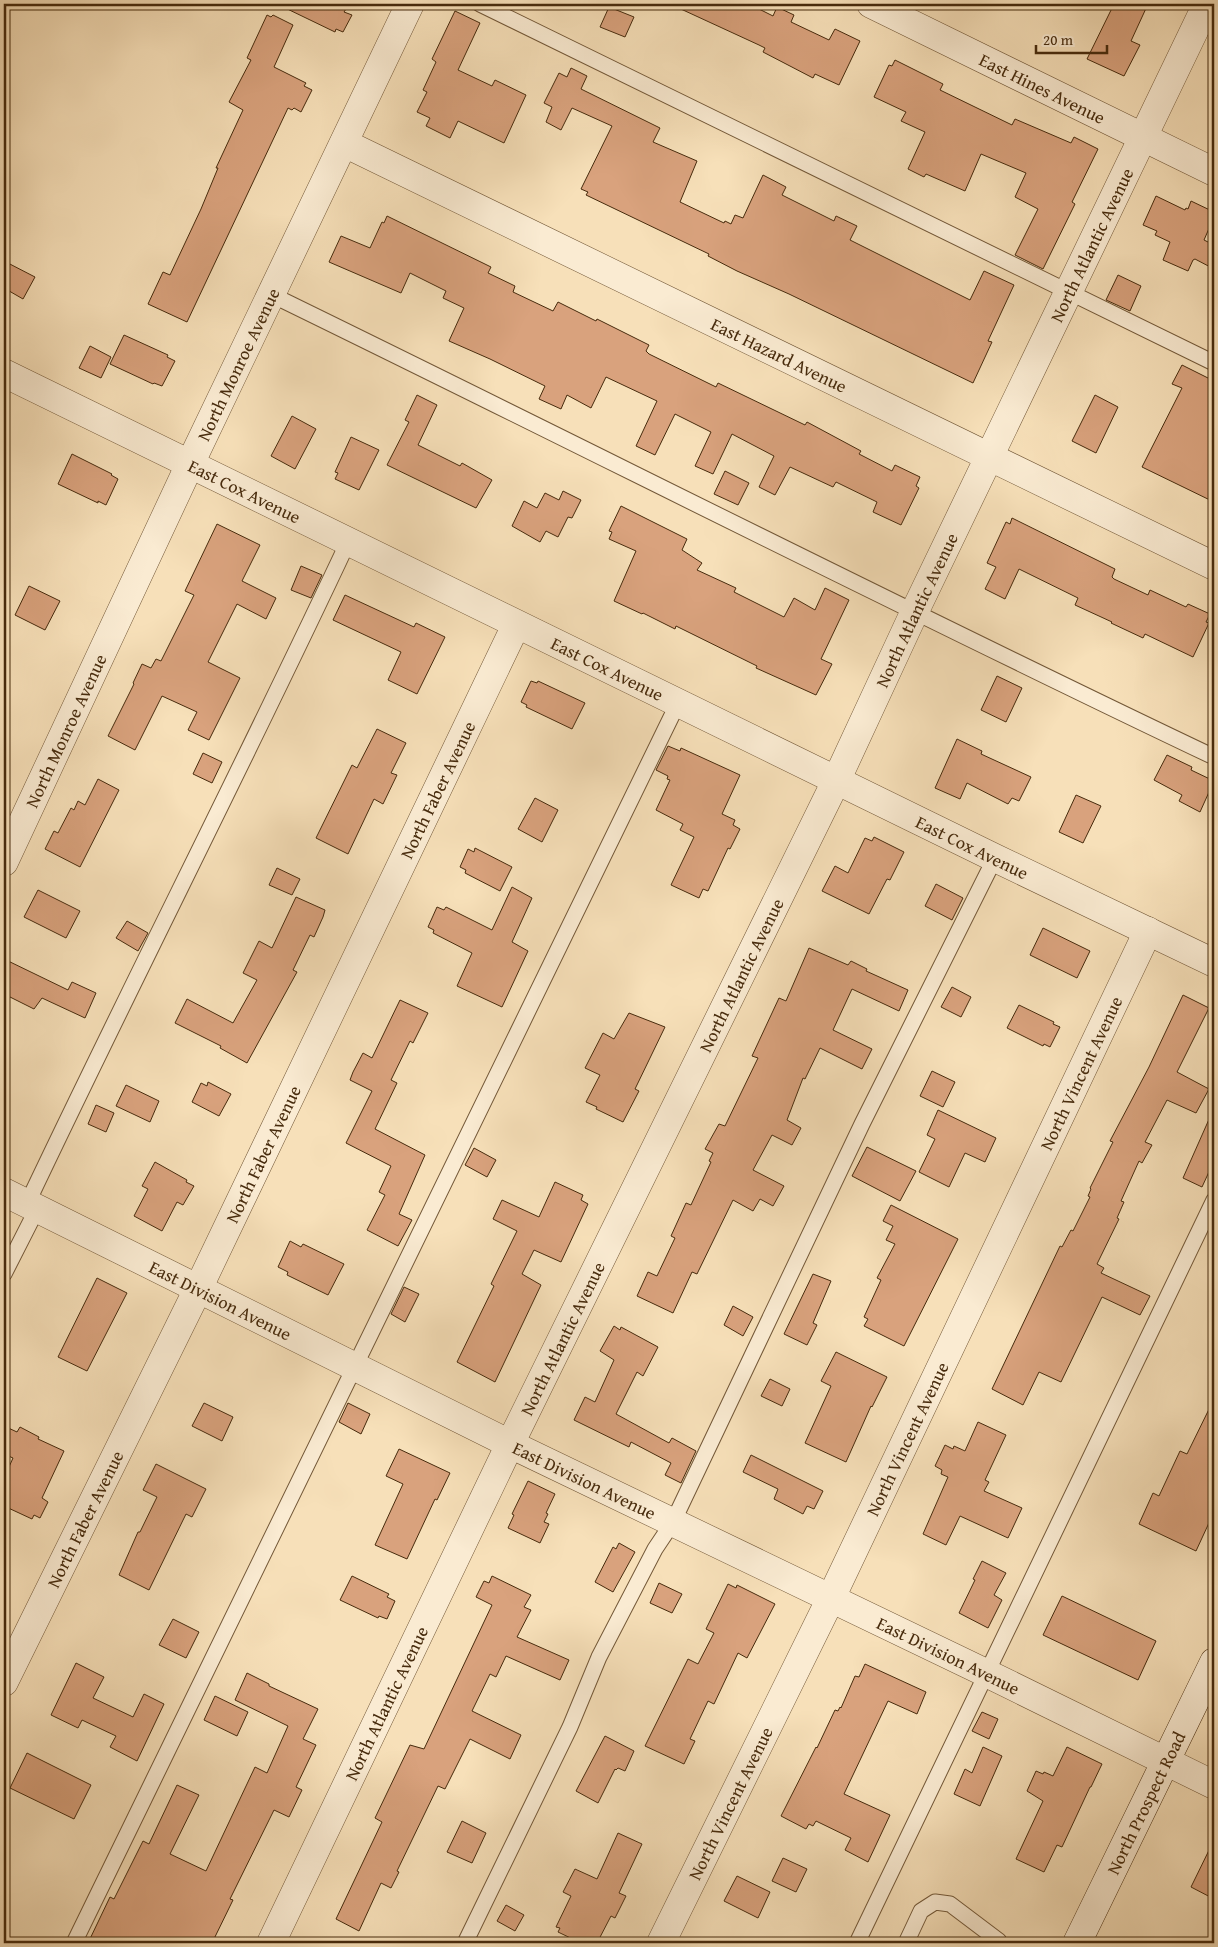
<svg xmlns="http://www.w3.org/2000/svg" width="1218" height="1947" font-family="'Gentium Book Plus',serif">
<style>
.building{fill:#d9a27d;stroke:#472b0d}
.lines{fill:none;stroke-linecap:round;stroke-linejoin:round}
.lane-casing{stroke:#735838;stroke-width:17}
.street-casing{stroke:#735838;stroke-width:29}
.secondary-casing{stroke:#472b0d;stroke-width:29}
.lane{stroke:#faebd2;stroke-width:15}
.street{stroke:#faebd2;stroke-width:28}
.secondary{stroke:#faebd2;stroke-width:28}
.labels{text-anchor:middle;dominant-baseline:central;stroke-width:4.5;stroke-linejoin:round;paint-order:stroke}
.street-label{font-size:18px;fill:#472b0d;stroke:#faebd2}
</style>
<rect width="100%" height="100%" fill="#f7e0b9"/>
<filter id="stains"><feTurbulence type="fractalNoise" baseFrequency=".004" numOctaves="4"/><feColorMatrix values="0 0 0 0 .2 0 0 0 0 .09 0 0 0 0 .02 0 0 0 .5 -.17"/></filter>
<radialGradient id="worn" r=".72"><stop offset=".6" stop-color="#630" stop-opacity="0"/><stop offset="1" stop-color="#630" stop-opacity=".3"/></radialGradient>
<path class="building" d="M277,4H335L346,9L344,12L352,15L343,32L336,29L335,32Z
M670,4H749L773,16L777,7L794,15L791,22L829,40L835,29L860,41L839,85L815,74L813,78L763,52L765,48L759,45Z
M1114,4H1148L1131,41L1140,45L1124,76L1087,59Z
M609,7L634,17L625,37L600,27Z
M455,11L480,23L458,70L492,86L495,80L526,95L504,143L458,121L450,138L426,126L430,118L417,112L427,92L423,90L436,62L432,59Z
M267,15L271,17L273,15L293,25L274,67L306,83L304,86L312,90L301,112L294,108L292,110L288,108L187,322L148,304L163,272L170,275L201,209L218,168H216L243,110L229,102L251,60L247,58Z
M895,60L943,84L940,90L1012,125L1015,119L1071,143L1074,137L1098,149L1072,202L1075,204L1043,269L1015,255L1038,209L1015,197L1026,173L981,154L965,191L926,174L924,177L908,169L925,132L901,121L906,112L874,97L889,65L892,66Z
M571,68L587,76L581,89L660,128L653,142L697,161L680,202L724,223L725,221L731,224L735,215L743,218L763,175L786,187L782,195L834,221L836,216L857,226L850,240L970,300L984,271L1014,285L988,341L992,342L973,383L789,294L737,271L708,256L709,254L586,195L588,192L581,189L612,126L572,108L561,130L546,122L552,107L544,103L559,73L567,77Z
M1156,196L1185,210L1186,208L1188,209L1191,201L1214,212V217L1204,240L1214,245V269L1195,259L1193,260L1188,271L1163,260L1170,242L1155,235L1157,231L1143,225Z
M387,216L491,267L488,273L515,286L513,292L553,311L558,302L596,321L597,319L649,345L646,351L649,354L716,387L718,383L805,425L807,422L861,451L859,454L892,471L895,465L920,477L916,486L919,488L901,525L873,512L877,502L836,482L833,487L790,467L775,495L759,487L774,456L732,434L713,474L695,466L711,432L675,414L655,455L636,446L657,401L606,377L591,408L567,395L561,409L539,399L545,386L490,359L449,341L464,308L443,298L446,291L410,273L401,293L329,262L341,236L370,248L382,222L384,223Z
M4,261L35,277L23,299L4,288Z
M1118,275L1141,286L1130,311L1106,300Z
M124,335L168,355L167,357L175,361L162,386L154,383L153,384L110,364Z
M90,346L111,357L101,378L79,368Z
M1182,365L1214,381V502L1142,467L1182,388L1172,384Z
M417,395L437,405L418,445L460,466L462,463L492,480L476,508L387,465L409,422L405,420Z
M1095,395L1118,407L1096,453L1072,441Z
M292,416L316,429L295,469L271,456Z
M351,437L379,450L359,490L335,479L338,473L335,472Z
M72,454L112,474L111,475L118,479L106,505L98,501V503L58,484Z
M725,471L749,483L738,505L714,494Z
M563,491L581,500L572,518L568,517L558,537L546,531L540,542L512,526L524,501L537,508L545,493L559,500Z
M621,506L687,539L682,550L702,563L697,570L736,588L734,592L784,617L794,598L815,610L825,588L849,600L821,659L832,664L816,695L756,668L757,666L676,626L675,629L643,613L642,614L614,601L636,551L609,539L612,532L609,531Z
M1012,518L1115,569L1112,577L1114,579L1148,595L1150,590L1186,607L1188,604L1210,614L1206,622L1209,623L1193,657L1145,634L1143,638L1111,623L1112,622L1075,605L1078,598L1019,569L1005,599L985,589L996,567L987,563L1006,522L1010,524Z
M217,524L260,545L242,581L276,598L266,619L237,604L208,662L240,678L209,740L188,730L197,712L162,696L135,750L108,736L134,684L133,683L142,664L151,668L156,659L161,661L194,595L185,591Z
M301,566L322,575L311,598L291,590Z
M29,586L60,601L45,630L15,615Z
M345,595L414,627L416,623L445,637L417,694L388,680L401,652L333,620Z
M997,676L1022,688L1006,722L981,710Z
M531,681L537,683L538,681L585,703L572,729L526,707L527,705L521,702Z
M377,729L406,743L391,773L397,775L383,804L374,799L348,854L316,838L352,765L357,768Z
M957,739L982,751L981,754L1031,777L1019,801L1012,798L1008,804L967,783L960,799L935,788Z
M668,746L680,751L681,748L740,775L722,814L735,820L733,825L740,829L730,849L728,848L708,891L703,889L699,898L671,885L694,837L680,830L683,824L656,810L670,780L667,779L668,776L656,770Z
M203,753L222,762L212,783L193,774Z
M1167,755L1192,767L1191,770L1214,781L1200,812L1179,801L1182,795L1154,780Z
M98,779L119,790L80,867L45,849L54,831L58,833L71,808L74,810L78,801L85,805Z
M1076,795L1101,806L1083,843L1059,832Z
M535,798L558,810L542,842L518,829Z
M874,837L904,852L890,880L887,879L869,914L822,891L835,866L848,873L865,838L872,841Z
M475,848L512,867L500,891L465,873L466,870L460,867L468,849L474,852Z
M277,868L300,879L292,895L269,885Z
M936,884L963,898L952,920L925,906Z
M512,887L532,898L512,942L528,951L502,1007L457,986L472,953L433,933L434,930L428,927L437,907L444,910L446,907L492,930Z
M38,890L80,911L66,938L24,917Z
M296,897L325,910L323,917L314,937L310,935L293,970L297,972L247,1063L220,1048L221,1046L175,1023L187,999L233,1023L257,980L243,973L259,941L272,948Z
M127,921L148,933L138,951L116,938Z
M1043,928L1090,951L1077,978L1030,955Z
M809,948L848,965L851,961L867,969L866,971L908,990L899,1011L852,989L833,1030L872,1049L862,1069L820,1048L805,1079L803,1078L787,1120L801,1128L792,1145L772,1135L753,1170L784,1186L773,1206L760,1199L753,1211L733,1200L697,1274L692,1272L673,1313L637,1296L648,1272L657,1276L675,1238L671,1236L686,1203L691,1205L711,1162L709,1161L713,1153L705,1149L719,1124L725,1126L758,1058L752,1056L779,998L786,1001Z
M4,959L68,990L72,982L96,993L85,1018L42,998L34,1009L4,994Z
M952,987L971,997L961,1017L941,1007Z
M1183,995L1209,1008L1177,1072L1209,1089L1196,1113L1167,1100L1145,1142L1152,1145L1142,1163L1139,1161L1121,1201L1124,1202L1117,1218L1119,1219L1097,1264L1104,1268L1101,1273L1150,1296L1140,1315L1102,1297L1061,1382L1039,1372L1023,1405L992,1389L1060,1246L1062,1247L1071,1230L1073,1231L1090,1197L1088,1196L1091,1189L1090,1188L1113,1142L1110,1141L1149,1067Z
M400,1000L428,1013L413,1043L410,1041L391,1080L397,1083L375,1129L425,1155L399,1214L412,1220L398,1246L367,1230L385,1195L379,1192L391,1166L346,1143L372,1091L350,1080L353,1072L363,1053L372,1058Z
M1019,1005L1054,1022L1053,1024L1060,1027L1050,1047L1044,1044L1043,1046L1007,1028Z
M629,1013L665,1027L635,1089L639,1091L623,1122L596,1109L597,1107L586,1102L600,1075L585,1068L603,1033L614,1039Z
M932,1071L955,1082L943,1107L920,1096Z
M208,1082L231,1094L219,1116L192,1102L201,1083L207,1086Z
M126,1085L159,1101L150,1122L116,1106Z
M96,1105L114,1113L106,1132L88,1124Z
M1214,1108V1161L1202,1187L1183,1178Z
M938,1110L996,1138L985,1162L965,1153L949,1187L919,1172L935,1139L927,1135Z
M867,1147L916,1171L900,1201L852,1176Z
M474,1148L496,1160L487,1177L465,1165Z
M155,1162L187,1180L186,1182L194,1186L183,1205L177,1202L162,1231L134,1216L148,1189L142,1186Z
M555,1182L583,1195L581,1200L588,1204L561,1262L534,1250L522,1274L541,1285L495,1382L457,1362L494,1286L491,1284L517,1231L493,1219L502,1200L539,1217Z
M891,1205L958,1239L904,1346L864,1326L868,1319L864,1317L881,1280L877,1278L895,1244L886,1240L893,1226L883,1221Z
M290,1241L301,1247L303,1244L344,1264L328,1295L287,1275L288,1272L278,1267Z
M813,1274L831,1281L813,1323L817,1325L807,1345L784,1334Z
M97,1278L127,1293L87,1371L58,1357Z
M404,1287L419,1294L405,1322L391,1314Z
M733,1306L753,1317L743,1336L724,1325Z
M614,1326L620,1330L621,1327L658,1347L643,1376L637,1372L616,1414L669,1443L672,1438L696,1451L681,1483L665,1475L671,1463L631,1442L629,1447L574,1420L585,1397L595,1402L614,1360L600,1351Z
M836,1352L887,1377L872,1407L871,1406L846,1462L805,1443L831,1386L821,1381Z
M770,1379L790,1389L782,1406L761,1396Z
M1214,1399V1512L1196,1551L1139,1524L1153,1493L1159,1496L1180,1451L1187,1454Z
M204,1403L233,1417L222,1441L192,1426Z
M348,1403L370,1414L361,1434L339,1422Z
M978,1422L1006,1435L985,1480L989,1482L984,1491L1022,1508L1008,1538L960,1516L946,1545L923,1534L948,1477L941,1474L942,1470L935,1466L945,1445L953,1449L954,1446L965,1451Z
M4,1426L17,1432L20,1427L39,1437L38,1439L64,1451L42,1498L48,1502L40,1518L34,1515L32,1519L4,1506V1478L13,1458L4,1454Z
M399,1449L450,1473L437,1500L435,1499L407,1559L375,1545L403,1484L386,1476Z
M751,1455L823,1491L814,1509L807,1506L803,1514L774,1499L778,1489L743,1472Z
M156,1464L206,1489L192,1517L186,1514L149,1590L119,1575L138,1532H140L157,1497L143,1490Z
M528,1481L555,1494L546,1513L548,1514L544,1522L549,1524L540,1543L508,1528L514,1515L512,1514Z
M619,1543L635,1552L613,1592L595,1582L613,1547L616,1549Z
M982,1561L1006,1573L994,1595L1002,1600L988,1628L959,1613L975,1580L973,1579Z
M352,1576L389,1594L387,1597L395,1601L387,1619L379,1616L378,1618L340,1600Z
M492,1576L531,1595L524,1607L531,1610L517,1637L569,1660L560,1680L506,1656L496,1677L490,1674L472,1711L521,1735L510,1759L470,1739L445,1789L438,1786L397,1871L399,1872L391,1888L381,1883L359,1931L336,1919L382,1822L375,1818L410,1745L424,1749L492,1605L476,1597L484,1581L489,1583Z
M659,1583L682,1594L672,1613L650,1603Z
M728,1584L736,1588L737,1585L775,1604L747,1658L738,1653L714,1704L708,1701L690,1739L695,1741L684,1764L645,1746L688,1659L698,1664L714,1633L706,1629Z
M1062,1596L1156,1641L1138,1680L1043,1635Z
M173,1619L199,1632L186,1658L159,1645Z
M76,1663L104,1677L93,1698L133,1717L144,1694L164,1704L137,1761L110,1747L116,1736L82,1720L78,1728L51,1715Z
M865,1664L926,1692L917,1714L888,1701L844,1794L890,1815L868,1862L845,1850L851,1838L816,1821L813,1826L809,1824L806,1829L781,1816L816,1747L817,1748L835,1710L838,1711L840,1707L841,1708L855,1676L859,1677Z
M247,1673L269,1684V1686L318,1709L303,1739L316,1745L296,1787L302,1790L289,1817L274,1810L230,1899L233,1900L212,1943H88L110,1897L114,1899L143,1841L149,1844L177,1785L199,1795L170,1854L206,1871L255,1767L267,1773L288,1726L235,1700Z
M215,1696L248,1712L237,1736L204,1720Z
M982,1712L998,1719L989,1739L972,1731Z
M605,1736L634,1751L625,1771L618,1768L616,1770L615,1769L598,1803L576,1791Z
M983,1747L1002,1756L980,1806L954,1794L965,1769L972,1773Z
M1067,1747L1102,1764L1091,1787H1090L1062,1847L1057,1845L1044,1872L1016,1859L1043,1801L1027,1791L1036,1771L1043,1774L1044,1772L1053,1776Z
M27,1753L91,1785L74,1819L10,1788Z
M462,1821L486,1833L472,1863L447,1852Z
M618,1833L642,1844L619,1893L626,1896L615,1918L611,1916L597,1943H581L558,1932L560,1928L556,1927L571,1896L563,1892L575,1869L597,1879Z
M1214,1840V1899L1191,1887Z
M783,1858L807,1869L796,1892L772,1881Z
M737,1876L770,1892L758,1918L724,1901Z
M506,1905L524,1915L515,1931L497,1921Z"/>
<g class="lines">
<g class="lane-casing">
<path id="lane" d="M480,4L1214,363
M272,295C586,448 898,607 1214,757
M27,1204C132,982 244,764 348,542
M4,1274L37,1209
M74,1943L678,703
M465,1943L570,1727L599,1657L655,1549L673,1522L862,1124L995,858
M857,1943L1214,1200
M906,1943L921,1911L935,1902L950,1904L999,1941L998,1943"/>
</g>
<g class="street-casing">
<g id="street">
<path id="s1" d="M871,4L1214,172"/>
<path id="s2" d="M344,143L1214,566"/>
<path id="s3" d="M4,373L995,858L1214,963"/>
<path id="s4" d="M4,862L190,464L410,4"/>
<path id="s5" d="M4,1192L510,1444L986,1673L1214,1785"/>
<path id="s6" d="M4,1682L198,1289L516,625"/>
<path id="s7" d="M271,1943L510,1444L837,779L914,613L1207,4"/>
<path id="s8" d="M661,1943L831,1598L1148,931"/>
</g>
</g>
<g class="secondary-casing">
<g id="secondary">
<path id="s9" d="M1077,1943L1214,1662"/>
</g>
</g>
<use href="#lane" class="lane"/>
<use href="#street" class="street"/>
<use href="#secondary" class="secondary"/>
</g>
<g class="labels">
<g class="street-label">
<text stroke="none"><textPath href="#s1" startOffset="191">East Hines Avenue</textPath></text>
<text stroke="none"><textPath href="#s7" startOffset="1886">North Atlantic Avenue</textPath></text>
<text stroke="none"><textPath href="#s2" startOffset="484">East Hazard Avenue</textPath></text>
<text stroke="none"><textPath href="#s4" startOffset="550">North Monroe Avenue</textPath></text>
<text stroke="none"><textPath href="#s3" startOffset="268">East Cox Avenue</textPath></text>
<text stroke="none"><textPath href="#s7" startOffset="1481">North Atlantic Avenue</textPath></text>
<text stroke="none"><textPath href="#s3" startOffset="672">East Cox Avenue</textPath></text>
<text stroke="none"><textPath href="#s4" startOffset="145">North Monroe Avenue</textPath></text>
<text stroke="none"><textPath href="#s6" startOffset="992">North Faber Avenue</textPath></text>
<text stroke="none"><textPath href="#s3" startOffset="1078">East Cox Avenue</textPath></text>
<text stroke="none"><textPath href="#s7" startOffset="1076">North Atlantic Avenue</textPath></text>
<text stroke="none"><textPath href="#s8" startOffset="966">North Vincent Avenue</textPath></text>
<text stroke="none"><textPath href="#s6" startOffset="588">North Faber Avenue</textPath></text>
<text stroke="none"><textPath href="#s5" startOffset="242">East Division Avenue</textPath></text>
<text stroke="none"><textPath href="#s7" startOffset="671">North Atlantic Avenue</textPath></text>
<text stroke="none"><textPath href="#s8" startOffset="561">North Vincent Avenue</textPath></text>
<text stroke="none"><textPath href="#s5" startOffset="648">East Division Avenue</textPath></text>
<text stroke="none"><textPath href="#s6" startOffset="182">North Faber Avenue</textPath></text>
<text stroke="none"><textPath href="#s5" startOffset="1052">East Division Avenue</textPath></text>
<text stroke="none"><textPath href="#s7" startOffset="266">North Atlantic Avenue</textPath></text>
<text stroke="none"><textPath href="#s8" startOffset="156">North Vincent Avenue</textPath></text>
<text stroke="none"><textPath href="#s9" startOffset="156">North Prospect Road</textPath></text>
</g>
</g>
<rect width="1218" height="1947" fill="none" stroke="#f7e0b9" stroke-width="20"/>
<rect x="5" y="5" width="1208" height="1937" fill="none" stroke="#472b0d" stroke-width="2.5"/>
<rect x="10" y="10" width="1198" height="1927" fill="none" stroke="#472b0d"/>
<path d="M1036 45v8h71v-8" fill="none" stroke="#472b0d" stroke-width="2.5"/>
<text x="1043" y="45" font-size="15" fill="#472b0d" stroke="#faebd2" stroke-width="4" paint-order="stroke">20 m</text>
<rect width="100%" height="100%" filter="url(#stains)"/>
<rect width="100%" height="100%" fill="url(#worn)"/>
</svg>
